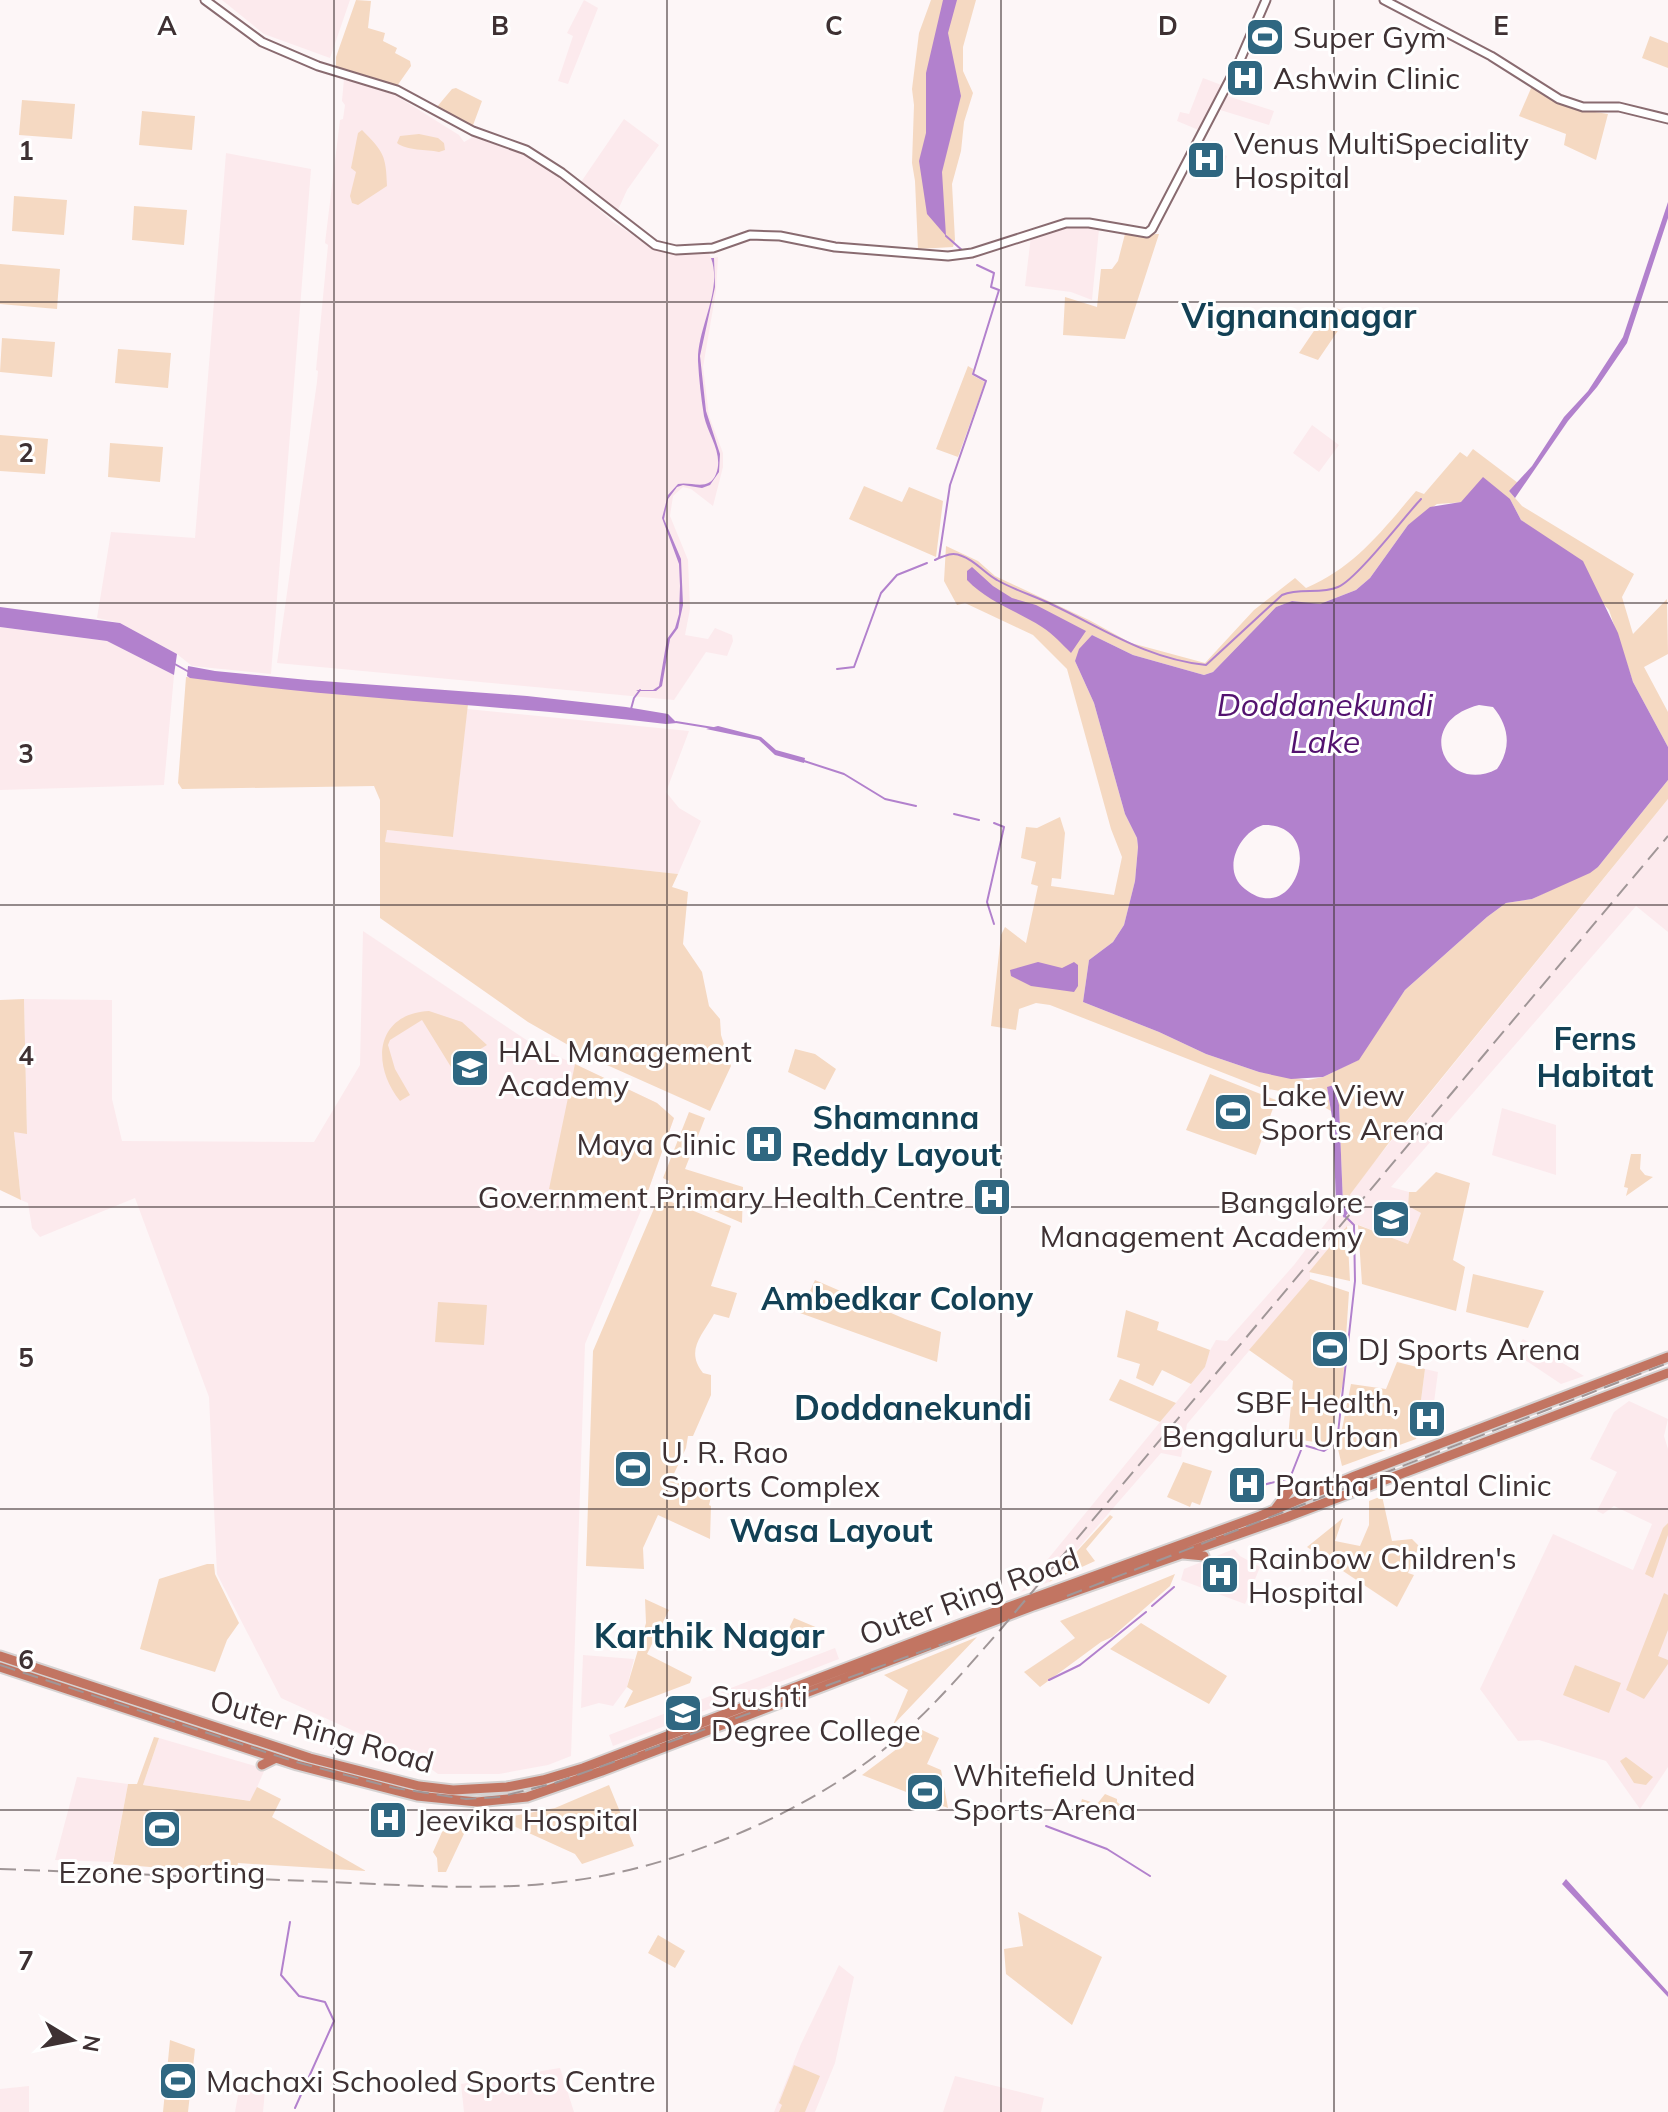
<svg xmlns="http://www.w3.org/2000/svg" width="1668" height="2112" font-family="Mulish,sans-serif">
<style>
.built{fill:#fceaed}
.green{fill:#f5d9c2}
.water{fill:#b281cd;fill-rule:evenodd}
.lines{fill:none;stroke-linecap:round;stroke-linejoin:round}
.stream{stroke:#b281cd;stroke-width:2}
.secondary-casing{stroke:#896b70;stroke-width:11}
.highway-casing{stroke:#d5d2d2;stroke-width:13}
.secondary{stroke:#fff;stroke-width:7}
.highway{stroke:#c27562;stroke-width:9}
.rail{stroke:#a09697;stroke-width:2;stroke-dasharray:16 8;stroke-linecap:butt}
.grid{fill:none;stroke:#3e3133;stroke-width:2;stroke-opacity:0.55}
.labels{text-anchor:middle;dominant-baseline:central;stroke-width:6;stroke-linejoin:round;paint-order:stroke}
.poi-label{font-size:30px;fill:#3e3133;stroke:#fff;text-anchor:start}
.street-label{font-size:30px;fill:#3e3133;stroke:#fff}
.water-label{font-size:32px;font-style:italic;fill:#53126f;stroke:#fff}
.neighbourhood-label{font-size:32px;font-weight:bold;fill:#134155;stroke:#fff}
.quarter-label{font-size:34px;font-weight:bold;fill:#134155;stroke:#fff}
.grid-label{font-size:26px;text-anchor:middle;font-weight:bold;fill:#3e3133;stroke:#fff;stroke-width:6;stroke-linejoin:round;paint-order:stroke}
</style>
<rect width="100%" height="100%" fill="#fdf6f7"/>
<path class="built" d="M222,0H350L330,58L264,34Z
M584,0L598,8L568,84L558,81L573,36L567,33Z
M1203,78L1224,86L1201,131L1177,121L1180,112L1189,114Z
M344,79L395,95L459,135L464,142L473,137L527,155L558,174L613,222L654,249L676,254L709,253L711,258L718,257L716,291L703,367L709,416L723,453V467L713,506L691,489L683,487L673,496L670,516L688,560L690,609L685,635L708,639L715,628L732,635L733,641L727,656L706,652L674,700L277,663L317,382L318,371L316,370L328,245L325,243L340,120L343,119L345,105L342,101Z
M1224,95L1274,111L1269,125L1217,109Z
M624,119L659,145L627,190L617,212L581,182Z
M1206,146L1227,156L1221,173L1197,163Z
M226,153L311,169L271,674L192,666L177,654L120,623L97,618L111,532L195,538Z
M1061,226L1099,229L1092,300L1071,292L1025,286L1031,236Z
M1312,425L1339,445L1319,472L1293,453Z
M0,627L107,641L174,675L164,785L0,790Z
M467,709L689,731L666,792L679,808L701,821L678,874L385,842L386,830L453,837Z
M1668,799V932L1636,906L1391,1187L1409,1192L1408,1206L1421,1213L1408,1244L1359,1225L1347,1226L1310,1272V1279L1187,1424L1181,1457L1161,1453L1049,1582L1021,1592L1205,1367L1208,1354L1216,1340L1227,1341L1294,1265L1338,1207L1345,1217L1348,1212L1343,1204L1371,1166Z
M363,931L534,1045L657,1103L674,1118L642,1208L585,1344L571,1756L548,1765L499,1774H438L420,1761L281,1698L217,1574L209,1397L135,1198L40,1237L32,1228L28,1203L21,1200L14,1131L27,1133L24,999L112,1000V1099L122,1141L314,1142L360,1065Z
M1502,1108L1556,1125V1175L1492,1155Z
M1523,1339L1584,1376L1561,1384L1513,1352Z
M1425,1369L1438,1372L1430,1433L1416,1439Z
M1629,1401L1668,1419L1664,1436L1668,1449V1767L1640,1809L1606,1761L1539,1740L1518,1741L1480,1689L1553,1534L1633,1570L1652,1524L1614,1506L1603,1514L1597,1511L1617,1472L1590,1459L1614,1412Z
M1234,1549L1240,1556L1260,1567L1245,1604L1181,1580L1184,1569Z
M835,1648L839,1659L613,1746L609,1735Z
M583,1655L634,1659L627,1687L613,1706L599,1703L581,1708Z
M159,1738L265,1769L251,1801L143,1785Z
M77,1777L128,1784L113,1862L55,1860Z
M839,1965L854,1977L835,2063L815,2112H774L801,2044Z
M560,2068L574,2112H464L461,2084Z
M955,2076L1044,2098L1041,2112H943Z
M240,2084L265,2090L263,2112H235Z
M29,2086V2112H0V2089Z"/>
<path class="green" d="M356,0L371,1L368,28L385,33L383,41L397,48L395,53L410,61L411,66L397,86L336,68V57Z
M931,0H976L963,47V71L973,93L964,122L961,151L952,184L955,240L953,247L918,249L915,181L912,163L914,105L912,89L919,33Z
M1650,36L1668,43V68L1642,58Z
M1532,86C1560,105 1575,109 1608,114L1596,160L1564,145L1566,134L1519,116Z
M456,88L482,101L472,128L436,108L452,89Z
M22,100L75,104L72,139L19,135Z
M142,111L195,116L192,150L139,145Z
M362,130C384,152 386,156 387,186L358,205L352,203L350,196L356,172L351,168L358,133Z
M419,134L438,138L444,143L445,150L439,152C426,149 407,151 397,143L400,136Z
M14,196L67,200L64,235L12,231Z
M134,206L187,210L184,245L132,240Z
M1125,234L1147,237L1152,234H1159L1125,339L1063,335L1065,297L1097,307L1101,269H1112L1118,261Z
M0,264L60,269L57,309L0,304Z
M1333,307L1350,313L1318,360L1299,353L1324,316L1329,317Z
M2,338L55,342L52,377L0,372Z
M118,349L171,353L168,388L115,383Z
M968,366L973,369L972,375L985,382L958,457L936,449Z
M0,435L48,439L45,474L0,471Z
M110,443L163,447L160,482L108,477Z
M1473,449L1518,483L1509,491L1522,506L1634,574L1622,597L1633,634L1667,599L1668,654L1644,667L1668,712V747L1633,682L1609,610L1534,530L1521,520L1510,499L1437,504L1408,525L1370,578L1356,590L1320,604L1292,601L1276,607L1213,672L1204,675L1133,655L1092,635L1075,661L1094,703L1125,814L1137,838L1138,847L1135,881L1124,925L1113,942L1089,960L1083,1002L1159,1032L1206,1054L1259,1072L1308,1080L1323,1077L1358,1060L1405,990L1487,917L1506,903L1532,899L1598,867L1668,780V799L1388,1144L1343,1204L1339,1105L1327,1087L1331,1111L1303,1095L1262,1088L1050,1005L1036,1003L1019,1009L1016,1030L991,1026L1001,935L1005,927L1026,943L1038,886L1031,884L1036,862L1021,858L1026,827L1037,828L1060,817L1065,833L1061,879L1052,878L1051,886L1114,895L1122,857L1111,829L1067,669L1033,635L965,603L957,605L944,581L946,546L978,561L995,576L1089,620L1131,643L1205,663L1254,610L1295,578L1306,588C1355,567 1382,531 1416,491L1424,494L1460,452L1467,457Z
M864,486L902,502L909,487L943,501L936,557L849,519Z
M186,677L468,704L453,837L387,830L385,842L678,874L672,887L688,892L683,944L702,972L709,1006L720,1019L721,1035L731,1066L710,1111L589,1057L528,1022L380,918V800L374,786L182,789L178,783Z
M24,999L27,1134L14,1132L21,1200L0,1190V1000Z
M429,1011L462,1022L487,1045L451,1067L422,1020L390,1040L388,1045L395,1069L410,1095L400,1101C371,1065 375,1014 429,1011Z
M795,1049L815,1054L836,1069L825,1090L788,1072Z
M575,1064L657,1103L674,1118L642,1208L549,1189Z
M1210,1074L1276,1100L1256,1155L1186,1130Z
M689,1112L705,1118L685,1169L743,1187L742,1223L666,1190L669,1181L663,1178Z
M1631,1154H1641L1640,1169L1645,1175L1653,1177L1626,1196L1628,1188L1624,1187Z
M1436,1172L1470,1183L1453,1260L1465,1267L1456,1311L1362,1284L1358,1225L1408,1244L1421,1213L1408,1206L1409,1192H1416Z
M659,1197L731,1226L711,1286L737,1293L729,1318L714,1314C702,1336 685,1350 703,1373L711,1375V1395L693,1436H688L686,1448L671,1480L713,1489L709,1505L711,1506L710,1539L658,1515L643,1548L644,1569L586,1566L593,1351Z
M1347,1226L1350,1281L1309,1272Z
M1473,1274L1544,1291L1528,1328L1466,1312Z
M1310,1279L1349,1292L1343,1383L1328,1444L1288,1438L1293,1381L1249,1350Z
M815,1280L905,1319L941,1332L937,1362L800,1313Z
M438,1302L487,1305L484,1345L435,1342Z
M1126,1310L1159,1322L1157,1330L1210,1350L1205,1367L1191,1384L1162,1370L1153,1386L1136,1378L1140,1364L1117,1357Z
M1397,1362L1425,1369L1416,1439L1342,1466L1338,1449L1351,1384L1386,1389Z
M1120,1379L1176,1403L1160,1422L1109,1400Z
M1183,1462L1212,1471L1200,1505L1192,1502L1190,1507L1167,1497Z
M1382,1496L1392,1541L1412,1539L1419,1546L1408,1573L1414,1575L1397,1607L1307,1547L1343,1518L1335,1541L1360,1546L1369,1525V1501Z
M1110,1515L1113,1517L1086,1549L1095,1561L1049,1582Z
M1668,1523V1535L1653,1578L1645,1574L1663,1528Z
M207,1564H214L215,1574L239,1623L227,1640L215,1672L140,1649L159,1579Z
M1175,1574L1170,1586L1112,1637L1101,1642L1040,1687L1024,1672L1075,1638L1060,1621Z
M1664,1593L1668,1595V1630L1658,1656L1668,1660V1664L1644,1699L1626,1690Z
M645,1599L669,1610L647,1654L692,1677L690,1683L624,1708L633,1691L627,1687L646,1623Z
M794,1618L825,1631L779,1649Z
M1141,1623L1227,1676L1209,1704L1110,1649Z
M977,1637L893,1725L908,1690L884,1675Z
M1575,1665L1621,1683L1609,1713L1563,1695Z
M922,1730L939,1738L927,1764L941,1770L948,1808L862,1775Z
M154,1737L159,1738L143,1785L250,1801L257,1787L281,1799L272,1817L366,1871L238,1863L236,1874L113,1864L128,1784H137Z
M1626,1757L1653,1777L1646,1785L1634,1783L1620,1761Z
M609,1785L634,1846L582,1864L575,1854L498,1819L555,1808Z
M1105,1794L1117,1799V1802L1127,1810L1112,1815L1080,1807L1082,1799L1097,1804Z
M455,1819H471L446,1872H438L437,1858L433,1852L447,1821Z
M1018,1912L1102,1957L1072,2025L1006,1974L1004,1949L1023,1946Z
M658,1935L685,1951L675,1968L648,1953Z
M170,2040L195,2049L188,2112H163Z
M794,2065L820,2076L805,2112H779L782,2105L779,2103Z"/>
<path class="water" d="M943,0H957L948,33L961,96L942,172L946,236L927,214L919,161L926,133V73Z
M1668,202V218L1627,343L1597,387L1568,421L1515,498L1509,491L1532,466L1564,417L1588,391L1623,337Z
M711,258H714L715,287L700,356L706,411L720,454L719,472L710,485L702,488L683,485L677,487L668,499L664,519L681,559L683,605L678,628L670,639L662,686L656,691H638L636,690H653L659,686L667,639L675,628L679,614L680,586L679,564L662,518L668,495L678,484C691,481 709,492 716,474C724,454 708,435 704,416C701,398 699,379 698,361C697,328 723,290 711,258Z
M1483,477L1510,499L1521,520L1583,561L1618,633L1633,682L1668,747V780L1598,867L1590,873L1532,899L1506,903L1487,917L1405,990L1359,1060L1323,1077L1291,1079L1259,1072L1206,1054L1159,1032L1083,1002L1089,960L1113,942L1124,925L1135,881L1138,847L1137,838L1125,814L1094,703L1075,661L1079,649L1092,635L1133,655L1204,675L1213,672L1276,607L1292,601L1320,604L1356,590L1370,578L1408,525L1430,507L1461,502ZM1479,705L1493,707C1509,726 1512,748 1497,769C1446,796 1411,722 1479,705ZM1263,825C1329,823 1296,930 1245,889C1221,871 1238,833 1263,825Z
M972,567L993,586L1012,598L1036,605L1086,631L1071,653C1062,644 1053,634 1042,627C1017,611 988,602 967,580V571Z
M0,607L120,623L177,654L174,675L107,641L0,627Z
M188,666L215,671L308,680L527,696L626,707L668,714L677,723L666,724C507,705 348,700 190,678L187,676Z
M718,726L761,737L776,750L805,758L804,763L775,755L759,740L706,729Z
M1038,962L1062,968L1074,962L1078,965V986L1074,992L1031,986L1011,976L1010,970Z
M1334,1085L1339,1105L1343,1204L1348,1213L1344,1218L1336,1204L1333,1123L1327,1087Z
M1566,1879L1668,1992V1997L1562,1884Z"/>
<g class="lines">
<path class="stream" d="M946,236L963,251
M939,558C947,555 953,552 962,556C976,561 984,573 997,580C1014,590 1035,596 1053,605C1104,629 1147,659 1206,665L1282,595C1300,587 1320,595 1338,587C1356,580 1405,516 1421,499
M935,560L939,558L950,485L986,381L973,374L999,290L991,287L994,273L977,265
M173,663L189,672
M837,669L854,667L881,593L897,575L927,563
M631,709L634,698L640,690
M676,722L713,728
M804,761L844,774L885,799L916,806
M954,814L979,820
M994,823L1004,827L987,902L994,924
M1259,1486L1290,1478L1303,1445L1324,1451L1337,1442L1355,1281L1354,1225L1345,1216
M1152,1606L1174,1587
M1049,1680L1080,1665L1146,1612
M1046,1826L1107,1849L1150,1876
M290,1922L281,1975L299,1996L325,2002L334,2021L295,2108"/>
<g class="secondary-casing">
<path id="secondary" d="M205,0L262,42L318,66L397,90L473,131L526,150L562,173L655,245L676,250L713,248L750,235L780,236L835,247L948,256L972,253L1066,223H1089L1147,233L1152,229L1240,60L1266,0
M1384,0L1491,56L1559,99L1583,107H1619L1668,119"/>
</g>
<g class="highway-casing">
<path id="highway" d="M1276,1508L1289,1491
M1183,1554L1204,1556
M0,1656L310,1758L419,1786L453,1790L507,1787L543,1780L583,1768L959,1625L1260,1516L1355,1476L1668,1357
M0,1667L297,1765L417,1796L477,1802L527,1797L602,1771L1033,1606L1287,1517L1668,1373
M262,1765L276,1758"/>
</g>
<use href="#secondary" class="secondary"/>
<use href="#highway" class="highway"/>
<path class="rail" d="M1067,1596L1668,1363
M0,1665L296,1762L395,1788L466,1799L499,1797L555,1783L951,1641
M0,1869C103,1873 206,1877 308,1881C392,1884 479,1892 562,1882C670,1870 798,1817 883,1750C927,1715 964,1671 1001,1629L1668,836"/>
</g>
<path class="grid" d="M334,0V2112M667,0V2112M1001,0V2112M1334,0V2112M0,302H1668M0,603H1668M0,905H1668M0,1207H1668M0,1509H1668M0,1810H1668"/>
<defs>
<g id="stadium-square" transform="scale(2)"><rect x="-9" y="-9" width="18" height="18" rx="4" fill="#2f6781" stroke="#fff"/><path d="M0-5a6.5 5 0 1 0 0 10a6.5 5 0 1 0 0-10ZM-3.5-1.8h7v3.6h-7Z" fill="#fff"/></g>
<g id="hospital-square" transform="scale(2)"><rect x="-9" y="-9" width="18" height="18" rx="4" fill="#2f6781" stroke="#fff"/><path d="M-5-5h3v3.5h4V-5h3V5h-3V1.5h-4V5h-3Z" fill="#fff"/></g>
<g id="university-square" transform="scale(2)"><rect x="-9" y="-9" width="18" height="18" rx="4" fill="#2f6781" stroke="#fff"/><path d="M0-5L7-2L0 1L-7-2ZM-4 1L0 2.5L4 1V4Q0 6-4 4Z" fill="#fff"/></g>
</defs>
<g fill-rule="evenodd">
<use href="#stadium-square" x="1265" y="37"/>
<use href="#hospital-square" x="1245" y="78"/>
<use href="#hospital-square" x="1206" y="160"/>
<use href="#university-square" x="470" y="1068"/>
<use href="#stadium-square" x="1233" y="1112"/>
<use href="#hospital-square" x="764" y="1144"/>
<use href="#hospital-square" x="992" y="1197"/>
<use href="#university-square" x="1391" y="1219"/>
<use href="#stadium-square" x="1330" y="1349"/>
<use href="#hospital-square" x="1427" y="1419"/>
<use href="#stadium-square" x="633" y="1469"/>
<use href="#hospital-square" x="1247" y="1485"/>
<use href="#hospital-square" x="1220" y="1575"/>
<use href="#university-square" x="683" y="1713"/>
<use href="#stadium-square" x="925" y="1792"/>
<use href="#hospital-square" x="388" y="1820"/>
<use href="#stadium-square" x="162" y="1829"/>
<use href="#stadium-square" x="178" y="2081"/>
</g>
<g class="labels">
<g class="poi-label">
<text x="1293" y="37">Super Gym</text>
<text x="1273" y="78">Ashwin Clinic</text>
<text x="1234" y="143">Venus MultiSpeciality<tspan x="1234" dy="34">Hospital</tspan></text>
<text x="498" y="1051">HAL Management<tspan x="498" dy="34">Academy</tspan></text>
<text x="1261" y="1095">Lake View<tspan x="1261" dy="34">Sports Arena</tspan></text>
<text x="736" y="1144" text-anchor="end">Maya Clinic</text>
<text x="964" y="1197" text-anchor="end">Government Primary Health Centre</text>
<text x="1363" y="1202" text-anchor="end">Bangalore<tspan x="1363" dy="34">Management Academy</tspan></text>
<text x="1358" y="1349">DJ Sports Arena</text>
<text x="1399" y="1402" text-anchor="end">SBF Health,<tspan x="1399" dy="34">Bengaluru Urban</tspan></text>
<text x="661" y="1452">U. R. Rao<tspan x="661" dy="34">Sports Complex</tspan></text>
<text x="1275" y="1485">Partha Dental Clinic</text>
<text x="1248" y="1558">Rainbow Children's<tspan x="1248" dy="34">Hospital</tspan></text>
<text x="711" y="1696">Srushti<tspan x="711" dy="34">Degree College</tspan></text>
<text x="953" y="1775">Whitefield United<tspan x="953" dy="34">Sports Arena</tspan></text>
<text x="416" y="1820">Jeevika Hospital</text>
<text x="162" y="1872" text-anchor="middle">Ezone sporting</text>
<text x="206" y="2081">Machaxi Schooled Sports Centre</text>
</g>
<g class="street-label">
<text transform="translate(969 1596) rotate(-20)">Outer Ring Road</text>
<text transform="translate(322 1731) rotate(16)">Outer Ring Road</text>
</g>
<g class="water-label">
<text x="1325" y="704">Doddanekundi<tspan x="1325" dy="37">Lake</tspan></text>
</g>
<g class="neighbourhood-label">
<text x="1595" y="1038">Ferns<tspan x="1595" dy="37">Habitat</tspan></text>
<text x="896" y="1117">Shamanna<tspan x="896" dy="37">Reddy Layout</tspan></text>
<text x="897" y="1298">Ambedkar Colony</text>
<text x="831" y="1530">Wasa Layout</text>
</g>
<g class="quarter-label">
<text x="1299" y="315">Vignananagar</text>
<text x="913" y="1407">Doddanekundi</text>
<text x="709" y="1635">Karthik Nagar</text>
</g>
</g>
<g class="grid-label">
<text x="167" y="35">A</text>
<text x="500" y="35">B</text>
<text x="834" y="35">C</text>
<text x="1168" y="35">D</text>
<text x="1501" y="35">E</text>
<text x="26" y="160">1</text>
<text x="26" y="462">2</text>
<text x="26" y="763">3</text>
<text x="26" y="1065">4</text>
<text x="26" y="1367">5</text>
<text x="26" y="1669">6</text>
<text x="26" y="1970">7</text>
</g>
<g transform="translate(72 2040) rotate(100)" stroke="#ffffff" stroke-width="6" paint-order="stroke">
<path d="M0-6L14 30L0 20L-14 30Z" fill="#3e3133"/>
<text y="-12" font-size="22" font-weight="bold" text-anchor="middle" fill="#3e3133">N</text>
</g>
</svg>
